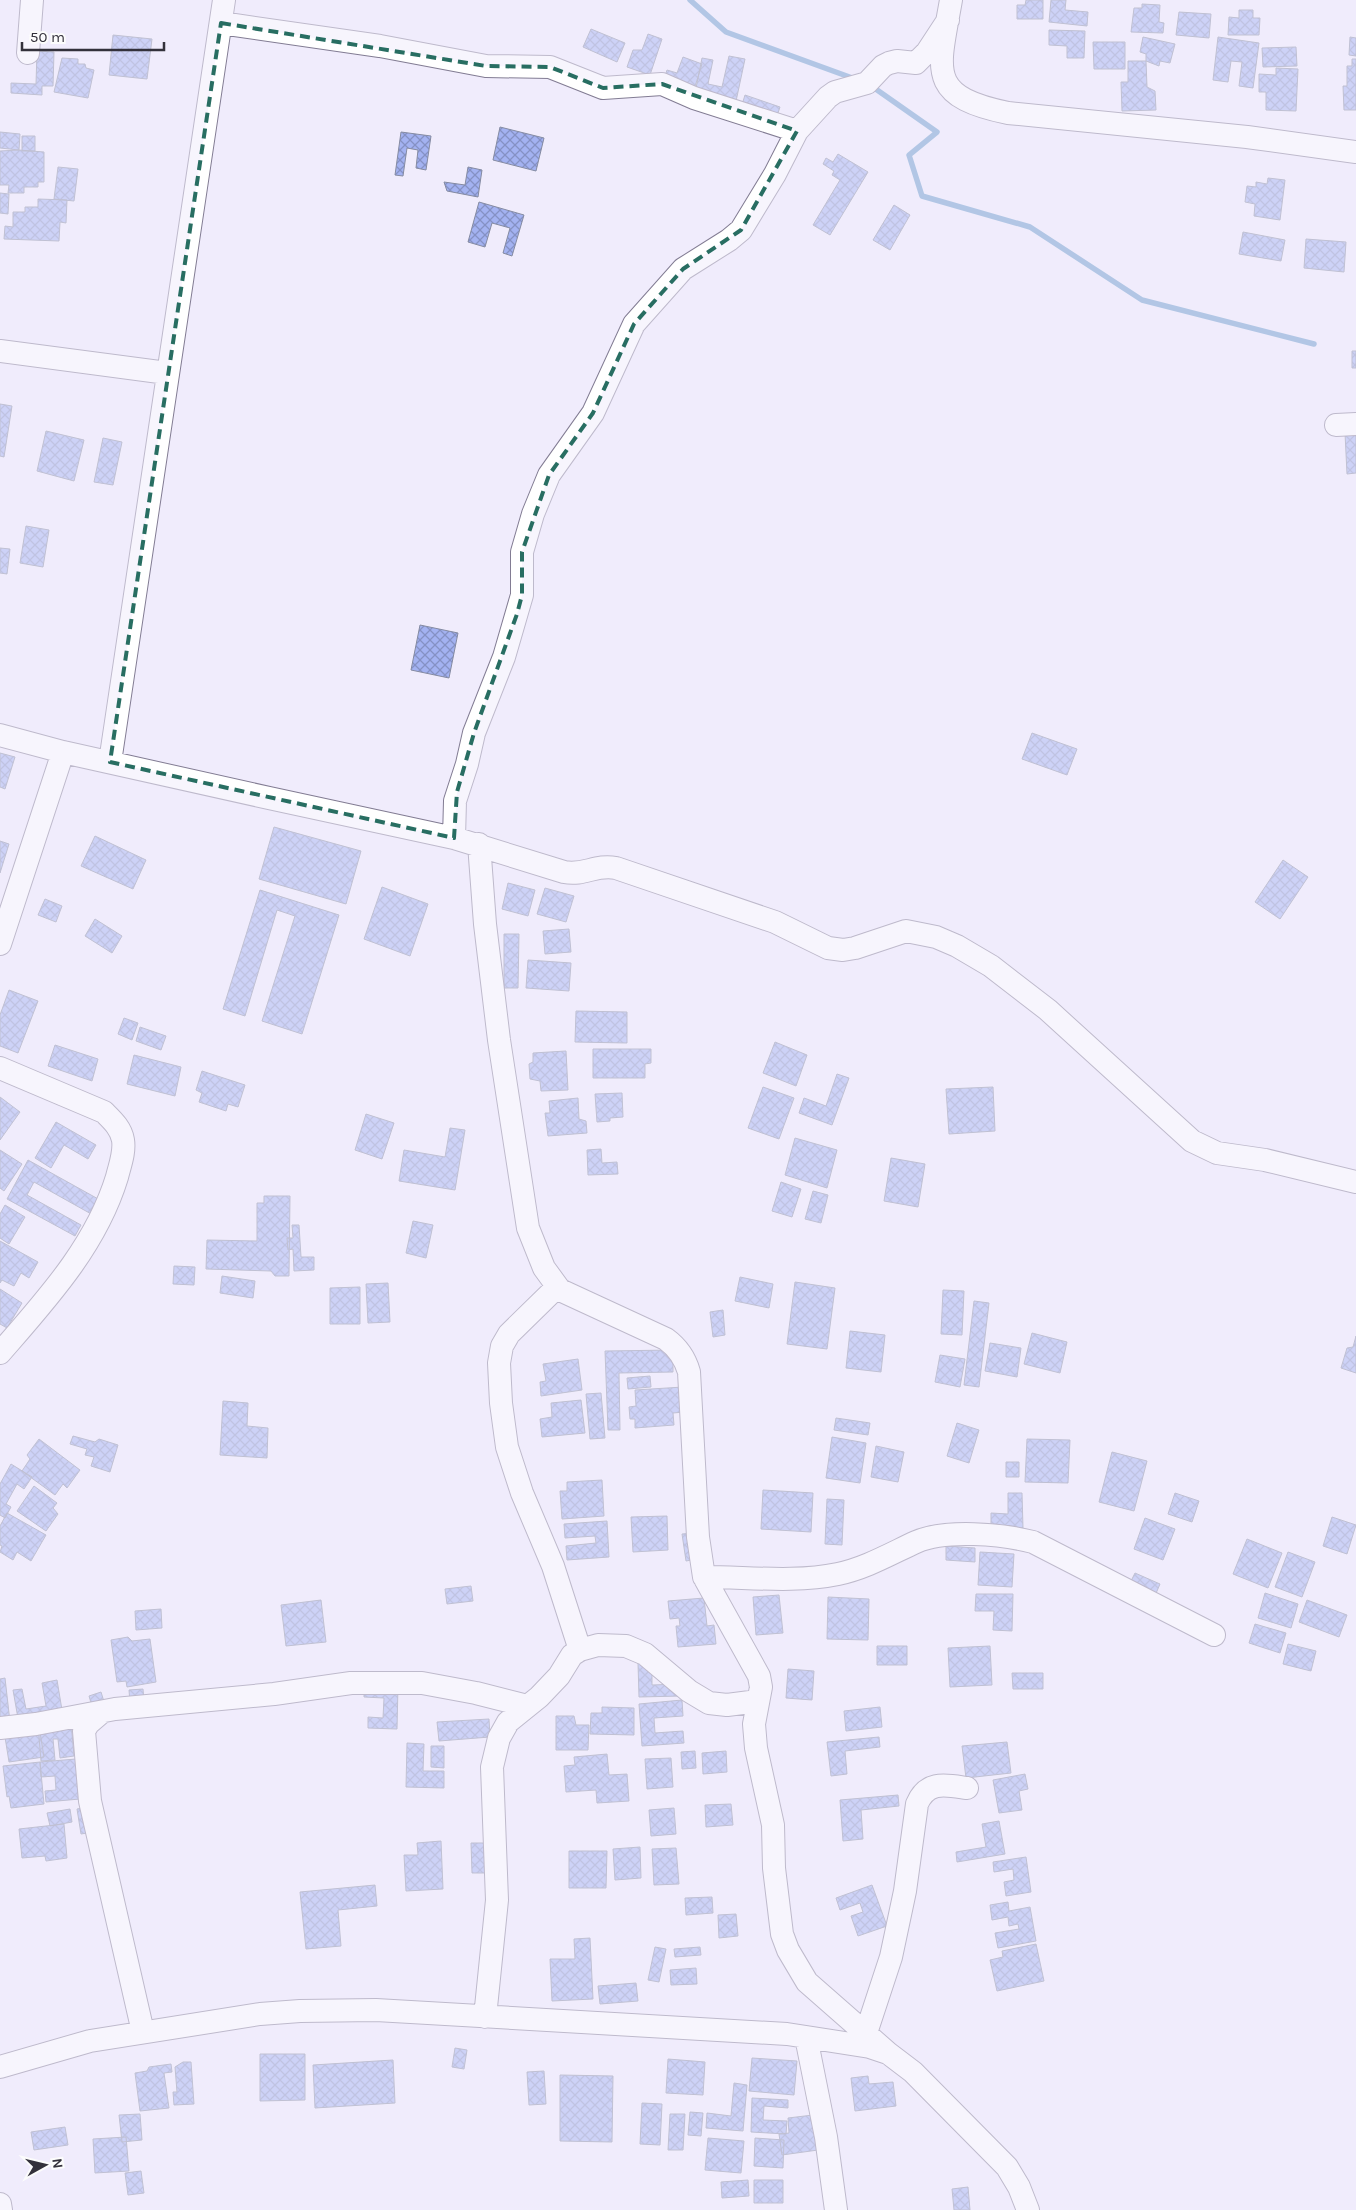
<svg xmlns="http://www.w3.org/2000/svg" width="1356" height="2210" font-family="Karla,sans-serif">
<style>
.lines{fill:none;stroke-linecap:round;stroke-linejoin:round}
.stream{stroke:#6798ca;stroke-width:5.5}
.building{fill:url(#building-cross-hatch);stroke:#858ba2}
.minor-casing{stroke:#827c93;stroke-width:24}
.minor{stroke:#fff;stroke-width:22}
.marked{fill:none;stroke:#286e62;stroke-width:4;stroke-dasharray:10 6;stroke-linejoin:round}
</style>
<defs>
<pattern id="building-cross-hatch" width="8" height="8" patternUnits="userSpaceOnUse" patternTransform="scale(1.25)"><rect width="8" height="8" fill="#a3b2f1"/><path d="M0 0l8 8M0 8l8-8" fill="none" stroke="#8591c4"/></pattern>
</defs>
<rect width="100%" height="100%" fill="#f0ecfc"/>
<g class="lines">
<path class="stream" d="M690,0L726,32L855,79
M870,85L937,132L909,155L922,196L1030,227L1142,300L1314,344"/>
</g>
<path class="building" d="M1026,0H1043V19H1017V5H1025Z
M1051,0H1066L1065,10L1088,12L1087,26L1049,22Z
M1142,4L1160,5L1159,22L1164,23L1163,33L1131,32L1134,8H1142Z
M1239,10H1253V18H1260L1259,35H1228L1229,17L1239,18Z
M1179,12L1211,14L1209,38L1176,35Z
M591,29L625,43L617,62L583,47Z
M1049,30L1085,31L1084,58H1067V46L1049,45Z
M648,34L662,39L650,75L627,67L633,50H642Z
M113,35L152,39L147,79L109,75Z
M1143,37L1175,44L1170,63L1160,61L1159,66L1146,61V54L1140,52Z
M1218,37L1259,43L1253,88L1239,86L1242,62L1231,61L1228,82L1213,80Z
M1350,37L1356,38V56L1349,55Z
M1093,42H1125V69H1094Z
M1296,47L1297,66L1263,67L1262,48Z
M37,51L54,52L53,86H42V95L11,93V83L36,84Z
M729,56L745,59L735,106L694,98L702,58L713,60L708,84L722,87Z
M683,57L702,64L693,93L663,82L667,70L677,73Z
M62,58L78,59V64H85L86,68L94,70L88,98L54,92Z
M1352,59H1356V110H1344L1343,86H1347V66H1352Z
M1128,61H1146L1147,87L1155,91L1156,110L1122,111L1121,82H1128Z
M1276,68L1298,69L1296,111L1266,110V92H1259V74L1276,75Z
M745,95L780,107L776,119L741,108Z
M500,127L544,138L536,171L493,160Z
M0,132L20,134L19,150L0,148Z
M401,132L431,136L426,170L416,168L418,150L407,148L403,176L395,175Z
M22,136H35V151H22Z
M19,150L44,152V182H38V187H24V193H8L9,185H0V151Z
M838,154L868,172L830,235L813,225L840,180L832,175L834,171L823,164L826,158L833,162Z
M58,167L78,169L74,201L54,199Z
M468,167L482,170L478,197L447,191L444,182L465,185Z
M1268,178L1285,180L1280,220L1254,216L1255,204L1245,202L1247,186L1256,187V182L1267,184Z
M0,193L9,194L8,214L0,213Z
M38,199L67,200L66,223L60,222L59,241L4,239L5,226L13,227V212H25V207H38Z
M479,202L524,215L512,256L503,253L510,228L492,223L485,247L468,242Z
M894,205L910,215L890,250L873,240Z
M1243,232L1285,240L1281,261L1239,254Z
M1306,239L1346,242L1344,272L1304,268Z
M1352,351H1356V368H1352Z
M0,404L12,406L4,457L0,456Z
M46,431L84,440L74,481L37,471Z
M1345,433H1356V473L1347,474Z
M103,438L122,442L113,485L94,482Z
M26,526L49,530L43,567L20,563Z
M0,548L10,549L7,574L0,573Z
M420,625L458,633L449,678L411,670Z
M1032,733L1077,749L1067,775L1022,759Z
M0,753L15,757L5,789L0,787Z
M274,827L361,851L346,904L259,879Z
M95,836L146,860L133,889L81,866Z
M0,841L9,844L0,873Z
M1283,860L1308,877L1280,919L1255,902Z
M508,883L535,890L528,916L502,909Z
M382,887L428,904L410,956L364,939Z
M545,888L574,896L566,922L537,914Z
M260,890L339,915L302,1034L262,1021L295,916L277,910L245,1016L223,1009Z
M45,899L62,906L56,922L38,915Z
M95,919L122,936L112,953L85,936Z
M569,929L571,952L545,954L543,931Z
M504,934H519L518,988H504Z
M528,960L571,963L569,991L526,988Z
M9,990L38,1001L18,1053L0,1046V1015Z
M576,1011L627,1012V1043L575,1042Z
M124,1018L138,1023L132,1040L118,1034Z
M140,1027L166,1036L161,1050L136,1041Z
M775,1042L807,1055L796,1086L763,1073Z
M55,1045L98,1059L92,1081L48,1066Z
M593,1049H651V1063L645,1064V1078H593Z
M566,1051L568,1090L541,1091L540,1081L530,1079L529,1064L533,1062V1053Z
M134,1055L181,1067L175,1096L127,1084Z
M202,1071L245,1085L238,1107L228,1104L226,1111L199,1102L202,1093L196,1090Z
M837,1074L849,1078L832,1125L799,1113L804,1098L826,1106Z
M763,1087L794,1098L779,1139L748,1128Z
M993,1087L995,1131L949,1134L946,1089Z
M622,1093L623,1117L610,1118V1121L597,1122L595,1094Z
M0,1097L20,1112L0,1140Z
M578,1098L579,1119L586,1121L587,1133L548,1136L545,1113H550L549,1101Z
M366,1114L394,1123L382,1159L355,1150Z
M56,1122L96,1145L88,1159L64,1145L51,1168L35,1158Z
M450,1128L465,1130L455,1190L399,1181L404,1150L445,1157Z
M795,1138L837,1150L827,1188L785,1175Z
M601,1149L602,1163L617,1162L618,1174L588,1175L587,1150Z
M0,1150L22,1164L4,1191L0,1188Z
M891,1158L925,1164L918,1207L884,1201Z
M28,1160L100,1200L93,1215L34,1182L27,1195L81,1225L75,1236L7,1199Z
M781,1182L801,1189L792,1217L772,1211Z
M813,1191L828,1195L821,1223L805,1219Z
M264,1196H290L289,1276H275L271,1271L206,1269L207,1240L257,1241V1203H264Z
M5,1205L25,1217L9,1244L0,1238V1214Z
M413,1221L433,1225L426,1258L406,1253Z
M292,1225H299L301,1257H314V1270L294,1271L293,1249L288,1250L287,1238H293Z
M0,1241L38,1262L29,1278L21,1273L14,1286L2,1280L0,1283Z
M174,1266L195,1267L194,1285L173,1284Z
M222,1276L255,1281L253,1298L220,1293Z
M740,1277L773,1284L769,1308L735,1301Z
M795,1282L835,1288L827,1349L787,1344Z
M388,1283L390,1322L368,1323L366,1284Z
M360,1287V1324H330V1288Z
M0,1289L22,1303L7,1328L0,1324Z
M943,1290L964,1291L962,1335L941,1334Z
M974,1301L989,1303L979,1387L964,1385Z
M723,1310L725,1335L713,1337L710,1312Z
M850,1331L885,1335L881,1372L846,1368Z
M1032,1333L1067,1342L1060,1373L1024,1364Z
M1356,1336V1373L1341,1368L1347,1348L1353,1347Z
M990,1343L1021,1348L1017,1377L985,1371Z
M673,1350V1372L619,1373L620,1430H608L605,1351Z
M940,1355L965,1359L960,1387L935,1382Z
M578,1359L582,1390L541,1396L540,1382L546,1381L543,1364Z
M650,1376L651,1387L628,1389L627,1378Z
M683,1387L684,1412L673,1413L674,1425L635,1428V1419H630L629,1407L636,1406L635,1390Z
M601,1393L605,1438L590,1439L586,1394Z
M581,1400L585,1433L542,1437L540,1419L552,1417L551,1403Z
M223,1401L248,1403L247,1426L268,1428L267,1458L220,1455Z
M836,1418L870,1423L868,1435L834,1430Z
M957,1423L979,1430L969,1463L947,1456Z
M73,1436L95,1442L99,1439L118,1445L110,1472L91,1466L94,1457L85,1455L87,1449L70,1444Z
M832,1437L866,1443L860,1483L826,1478Z
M39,1439L80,1470L67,1488L63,1484L55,1495L22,1471L30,1459L27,1455Z
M1027,1439L1070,1440L1068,1483L1025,1482Z
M876,1446L904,1452L898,1482L871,1477Z
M1112,1452L1147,1461L1134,1511L1099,1502Z
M1006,1462H1019V1477H1006Z
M11,1464L32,1477L24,1489L17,1484L6,1504L11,1507L5,1518L0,1515V1484Z
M602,1480L604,1516L562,1519L560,1491H567V1482Z
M34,1486L57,1503L53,1508L58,1514L46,1531L17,1511Z
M763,1490L813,1493L811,1532L761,1529Z
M1008,1493H1022L1023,1528H991V1513L1008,1514Z
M1175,1493L1199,1501L1192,1522L1168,1514Z
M827,1499L844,1500L842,1545L825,1544Z
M7,1513L46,1535L31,1561L17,1552L13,1560L0,1552L2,1546L0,1545V1526Z
M667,1516L668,1550L633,1552L631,1517Z
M1332,1517L1356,1525L1347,1554L1323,1546Z
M1145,1518L1175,1529L1163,1560L1134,1549Z
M607,1521L609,1557L567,1560L566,1546L596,1543L595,1536L565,1538L564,1524Z
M693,1533L697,1559L686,1561L682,1534Z
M1247,1539L1282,1553L1268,1588L1233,1574Z
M946,1546L975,1548V1562L946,1560Z
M980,1552L1014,1554L1012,1587L978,1585Z
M1288,1552L1315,1562L1302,1597L1275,1587Z
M1135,1573L1160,1584L1154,1598L1128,1587Z
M471,1586L473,1601L447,1604L445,1589Z
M1265,1593L1298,1604L1291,1628L1258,1618Z
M976,1594H1013L1012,1631L993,1630L994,1611H975Z
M779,1595L783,1633L756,1635L753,1597Z
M828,1597L869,1599L868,1640L827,1639Z
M704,1598L707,1626L714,1625L716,1644L678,1647L676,1626H680L679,1618L670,1619L668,1601Z
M321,1600L326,1642L286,1646L281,1605Z
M1307,1600L1347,1615L1339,1637L1299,1622Z
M161,1609L162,1628L136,1630L135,1611Z
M1255,1624L1286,1633L1280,1653L1249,1643Z
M128,1637L132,1641L150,1639L156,1682L127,1687L126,1681L117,1682L111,1640Z
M1288,1644L1316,1651L1311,1671L1283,1664Z
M877,1646H907V1665H877Z
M990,1646L992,1685L950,1687L948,1648Z
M652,1662V1685L681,1684V1696L639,1697L638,1663Z
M788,1669L814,1671L812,1700L786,1698Z
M1012,1673H1043V1689H1013Z
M5,1678L10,1722L0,1723V1679Z
M57,1680L63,1716L19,1724L13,1690L22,1689L26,1709L46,1706L42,1683Z
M364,1684L398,1685L397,1729L368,1728V1717L383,1718L384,1698L364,1697Z
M143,1689L144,1701L130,1703L129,1690Z
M101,1692L106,1708L94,1713L89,1696Z
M682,1700L683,1716L654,1718L655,1733L683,1731L684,1743L642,1746L639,1704Z
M602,1707L634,1708V1735L590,1734L591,1713H602Z
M880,1707L882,1727L846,1731L844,1711Z
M556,1716H574L576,1725H589L588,1750H556Z
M489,1719L490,1737L439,1741L437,1722Z
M71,1722L74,1756L60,1758L58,1739H53L55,1760L41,1761L38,1725Z
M39,1726L44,1757L9,1762L4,1731Z
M879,1737L880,1747L845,1751L847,1774L831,1776L827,1742Z
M1007,1742L1011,1773L966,1778L962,1746Z
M407,1743L424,1744L423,1771H444V1788L406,1787Z
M431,1746H444V1768L431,1767Z
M695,1751L696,1768L682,1769L681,1752Z
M726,1751L727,1772L703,1774L702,1753Z
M607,1754L609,1775L627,1774L629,1801L597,1803L596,1790L566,1792L564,1766L575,1765L574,1757Z
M671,1758L673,1787L647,1789L645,1759Z
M76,1759L80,1799L46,1802L45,1791L56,1790L55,1776L41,1777L40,1762Z
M40,1762L44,1804L11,1808L9,1796L7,1797L3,1766Z
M1025,1774L1028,1789L1019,1791L1022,1810L999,1813L993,1780Z
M898,1795L899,1806L861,1810L863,1839L843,1841L840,1800Z
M731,1804L733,1825L706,1827L705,1805Z
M88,1807L93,1832L81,1834L77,1809Z
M674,1808L676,1834L651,1836L649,1810Z
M70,1809L72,1822L50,1826L47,1813Z
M999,1821L1005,1854L957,1862L956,1852L986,1847L982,1824Z
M64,1824L67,1858L46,1861L45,1856L22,1858L19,1829Z
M441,1841L443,1889L406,1891L404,1855H418L417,1843Z
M471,1843H489V1873H472Z
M640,1847L641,1878L615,1880L613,1849Z
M676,1848L679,1884L654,1885L652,1849Z
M569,1851H607L606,1888H569Z
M1026,1857L1031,1892L1006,1896L1004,1882L1014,1880L1013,1869L994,1872L993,1862Z
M375,1885L377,1906L338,1910L341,1946L306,1949L300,1892Z
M872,1885L887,1926L858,1936L851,1916L863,1912L860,1903L840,1910L836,1898Z
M712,1897L713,1913L686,1915L685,1898Z
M1008,1902L1009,1911L1030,1907L1036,1941L998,1948L995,1933L1019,1929L1018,1924L1009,1926L1008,1917L992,1920L990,1905Z
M736,1914L738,1936L719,1938L718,1915Z
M590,1938L593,1999L552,2001L550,1959H575L574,1939Z
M1036,1944L1044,1981L997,1991L990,1960L1003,1957L1002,1951Z
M655,1947L666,1949L659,1982L648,1980Z
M700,1947L701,1955L675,1957L674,1949Z
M696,1968L697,1984L671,1985L670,1970Z
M636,1983L638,2001L600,2004L598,1986Z
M455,2048L467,2050L464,2069L452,2067Z
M260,2054H305V2100L260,2101Z
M752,2058L797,2061L794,2095L749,2091Z
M668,2059L705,2062L703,2095L666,2093Z
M393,2060L395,2103L315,2108L313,2065Z
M183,2062H191L194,2104L174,2105L173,2092H177L175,2067Z
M171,2064L172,2072L164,2073L169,2108L140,2111L135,2073L147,2071L149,2067Z
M544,2071L546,2104L529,2105L527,2072Z
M560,2075L613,2076L612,2142L560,2141Z
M868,2076L869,2084L893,2082L896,2106L855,2111L851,2078Z
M734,2083L747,2085L743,2131L706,2128L707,2113L731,2116Z
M752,2098L788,2100V2108L764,2106L763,2120L787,2121L786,2134L751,2132Z
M642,2103L662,2104L660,2145L640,2144Z
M690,2112L703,2113L701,2136L688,2135Z
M140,2114L142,2140L122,2142L119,2115Z
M670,2114H685L683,2150H668Z
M813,2115L818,2150L782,2155L779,2134L789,2133L788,2118Z
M65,2127L68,2145L34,2150L31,2132Z
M126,2137L129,2171L95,2173L93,2139Z
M708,2138L744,2141L741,2173L705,2170Z
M755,2138L784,2140L783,2168L754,2166Z
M141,2171L144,2193L128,2195L125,2173Z
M748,2180L749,2196L722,2198L721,2182Z
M754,2180H783V2203H754Z
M968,2187L970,2210H954L952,2189Z"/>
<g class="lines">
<g class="minor-casing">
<path id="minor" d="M951,0C939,70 925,96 1008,113L1247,137L1356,152
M221,23L380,46L486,66L550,67L603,88L662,84L694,98L797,131
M28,53L32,0
M0,351L167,373
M1336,425L1356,424
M0,735L63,752L269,798L454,838L564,872C585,876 595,864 616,868L775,922L828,948L843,950L855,948L906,931L936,937L957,946L991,966L1048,1010L1192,1141L1217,1153L1265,1160L1356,1182
M110,762L224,0
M454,838L455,801L467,764L474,733L504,657L522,595V552L533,514L549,475L593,413L634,324L683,269L729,240L741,230L775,174L797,131L828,97L835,92L867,83L883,66L889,63L897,61L916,63L927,52L948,20
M479,844L485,924L499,1040L528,1228L544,1268L560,1290L666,1339C677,1347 685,1358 689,1372L698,1537L704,1577L759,1676L761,1687L754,1724L756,1748L773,1825L774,1868L782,1934L788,1950L807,1982L888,2053
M0,944L63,752
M0,1068L104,1112C112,1120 121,1128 123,1140C125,1152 120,1165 117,1177C96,1246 46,1300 0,1353
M557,1287L509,1334L502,1346L499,1363L501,1403L507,1447L522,1493L553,1566L580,1650
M704,1577C748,1577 795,1583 838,1574C866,1568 890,1554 916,1542C945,1529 1002,1534 1033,1542L1214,1635
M102,1712L88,1724L84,1731L90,1801L143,2032
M0,1728L36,1724L115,1709L274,1694L351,1683H422L476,1693L527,1706
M485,2017L497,1900L492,1767L499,1738L508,1722L539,1697L559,1676L572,1655L580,1650L598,1645L626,1646L645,1654L689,1691L709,1703L727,1705L758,1701
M866,2033L891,1957L905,1891L917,1804C927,1780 946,1785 967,1788
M806,2037L826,2137L836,2210
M0,2067L90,2041L260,2014L300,2011L376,2010L787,2034L870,2047L888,2053L913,2072L1007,2167L1019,2187L1028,2210
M0,2204L1,2210"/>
</g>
<use href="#minor" class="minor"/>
</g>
<path d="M0 0H1356V2210H0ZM221,23L486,66L550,67L603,88L662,84L797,131L741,230L683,269L634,324L593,413L549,475L522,552V595L517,614L474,733L457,792L454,838L110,762Z" fill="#f0ecfc" fill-opacity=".55" fill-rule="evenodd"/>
<path class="marked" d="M221,23L486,66L550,67L603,88L662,84L797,131L741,230L683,269L634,324L593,413L549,475L522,552V595L517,614L474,733L457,792L454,838L110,762Z"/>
<g transform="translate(45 2165) rotate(82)" stroke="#fcfcfc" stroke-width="4" paint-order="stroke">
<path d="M0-4L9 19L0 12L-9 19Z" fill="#33313b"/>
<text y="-8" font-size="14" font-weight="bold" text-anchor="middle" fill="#33313b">N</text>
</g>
<path d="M22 42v8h142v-8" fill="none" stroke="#33313b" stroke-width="2.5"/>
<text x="30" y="42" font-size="15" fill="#33313b" stroke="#fcfcfc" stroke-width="4" paint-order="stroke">50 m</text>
</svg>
